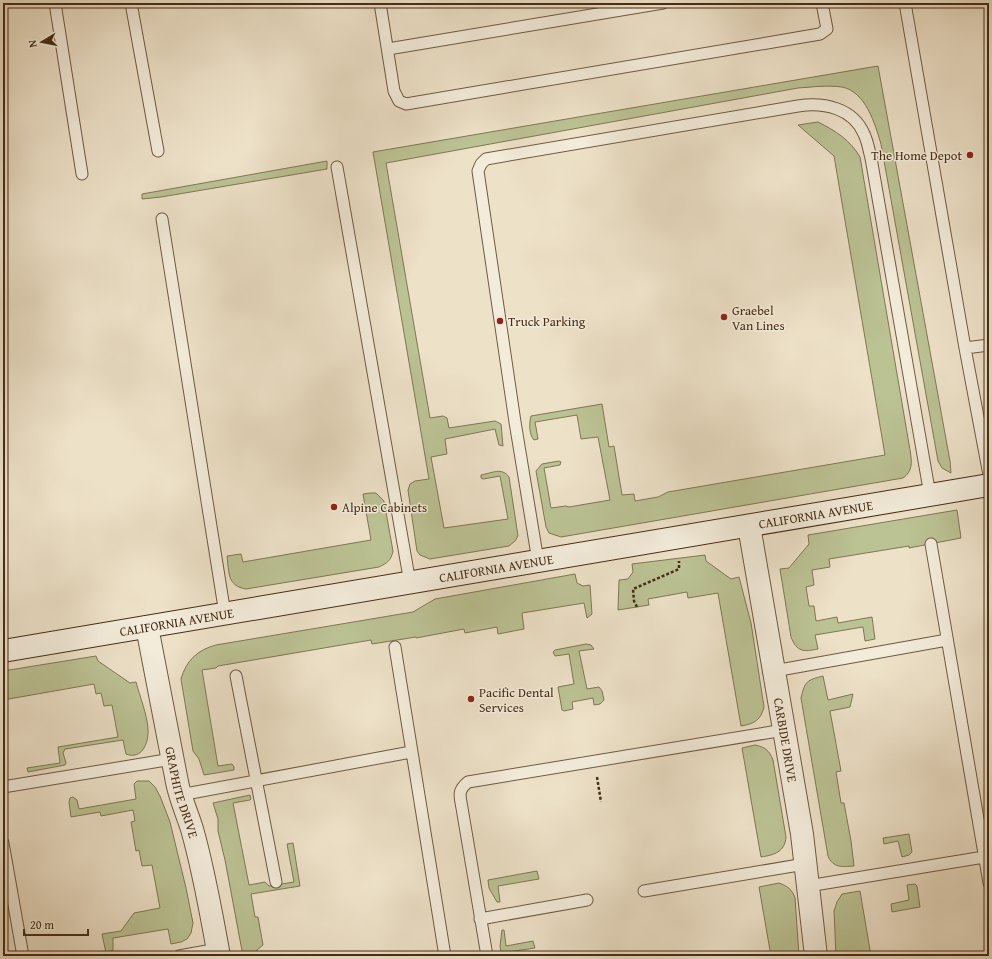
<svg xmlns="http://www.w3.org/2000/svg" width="992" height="959" font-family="'Gentium Book Plus',serif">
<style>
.green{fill:#bbc294;stroke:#817754}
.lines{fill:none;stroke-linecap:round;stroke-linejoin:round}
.service-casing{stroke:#705942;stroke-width:13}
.minor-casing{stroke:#705942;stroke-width:24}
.secondary-casing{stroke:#472c15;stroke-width:24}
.path{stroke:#472c15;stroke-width:2.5;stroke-dasharray:3 2;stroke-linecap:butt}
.service{stroke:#f3ecdb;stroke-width:11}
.minor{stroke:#f3ecdb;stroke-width:22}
.secondary{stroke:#f3ecdb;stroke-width:22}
.poi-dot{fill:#8f2418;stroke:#f3ecdb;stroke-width:1.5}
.labels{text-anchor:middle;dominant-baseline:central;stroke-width:3;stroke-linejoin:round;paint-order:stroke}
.poi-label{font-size:13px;fill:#472c15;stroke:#f3ecdb;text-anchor:start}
.street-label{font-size:13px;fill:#472c15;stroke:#f3ecdb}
</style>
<rect width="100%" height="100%" fill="#ede1c8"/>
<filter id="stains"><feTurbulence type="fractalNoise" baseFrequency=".005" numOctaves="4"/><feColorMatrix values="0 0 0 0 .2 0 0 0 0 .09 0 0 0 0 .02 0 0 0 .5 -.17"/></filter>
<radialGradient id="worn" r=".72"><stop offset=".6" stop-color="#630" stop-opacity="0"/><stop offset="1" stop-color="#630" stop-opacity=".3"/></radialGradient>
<path class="green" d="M878,66L950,461L951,473L942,468L938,461L881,144C875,124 866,92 842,87C827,85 813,87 798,88L386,163L430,418L443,416L447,418L449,428L495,421L501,424L503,446L499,445L495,429L445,439L447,454L431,457L444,528L508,519L500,476L483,479L481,478V475C492,473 502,467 509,477L518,536L515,541L509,546L430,559L420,555L417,551L408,490L410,484L415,481L429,479L373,152Z
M818,122C836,131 850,140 860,157L910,450C912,462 913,471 903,478L561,537L549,533L546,527L536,471L542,464L559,461L561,462L560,465L544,468L551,508L566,506L569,507L610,500L598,437L581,439L577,415L535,422L538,439L534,440C529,435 529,423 531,416L602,404L609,447L614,446L622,495L634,494L635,501L658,497L668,492L885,455L834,156L798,125Z
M327,161V169L161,197L142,199V194Z
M370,493H376L384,501L393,551C391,561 387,563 379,567L246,589C227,586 229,572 227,556L241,554L243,562L371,540L363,494Z
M957,510L961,538L909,548V546L829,559L830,567L812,570L814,585L806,587L809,606H814L816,621L837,617L838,623L872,617L875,639L865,641L863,627L815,635L818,649C803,652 797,652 791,637L780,569L789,568L809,544L808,535Z
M705,555L706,561L731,579L739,577L751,623L764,707C761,720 754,724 741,726L718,593L688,598L687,592L648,599L649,605L618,610L619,580L628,579L633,572L632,564Z
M575,574L577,583L583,586L590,585L592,614L587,618L584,603L522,613L524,629L498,634L497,627L465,633L464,629L416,638V637L372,644L371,640L218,666L216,668L202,670L218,766L232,764L234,767V770L204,775L199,759L193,751L181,679C186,661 197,650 216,645L413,612L435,599Z
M586,644L591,645L594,649L579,651L587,689L599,687L602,691L604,700L600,704L594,705L593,698L572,702L573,709L564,711L562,710L558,687L574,684L569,654L555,656L553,652L555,650Z
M96,656L98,661L130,683L136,682C140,697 147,714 148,729C149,743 142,760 126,754L123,740L65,749L63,753L66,763L65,765L28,772L27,768L60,763L58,747L118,737L112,705L104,706L101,693L96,694L94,684L3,700V671Z
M823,676L828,700L853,694L850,707L830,711L841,771L836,772L841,803H844L851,841L854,866C842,867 833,868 828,856L801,698C805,681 807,680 823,676Z
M755,745C765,747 769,750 773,760L786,837C785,852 774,855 761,857L742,748Z
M137,781H149L155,787L160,796L170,822L186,888L193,923L191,933L187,939L181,942L171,944L168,929L113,938V950L106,953L102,934L121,931L134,913L160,908L152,865L142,866L139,850L136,851L131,822L135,821L133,810L101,816L100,812L71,817L69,802L70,798L73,797L77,800L79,809L136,799L134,784Z
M250,795L251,799L250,800L233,803L249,885L265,882L269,886L294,882L287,844L293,843L300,886L251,894L255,917H258L263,945L250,956H243L225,860L218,831V819L213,803Z
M909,834L912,852L909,855L902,857L898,841L884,844L883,838Z
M537,871L539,879L498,886L500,902H497L489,888L488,880Z
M779,883C787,886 792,889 795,898L799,956H771L759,887Z
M915,884L917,886L920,907L892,912L891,904L909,900L907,885Z
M860,891L871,956H836L834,911L837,902L842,894Z
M502,930H504L506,946L533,941L535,948L501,953L500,946Z"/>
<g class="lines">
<g class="service-casing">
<path id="service" d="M55,3L82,174
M131,3L158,151
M380,3L394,91L399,101L406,104L820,34L827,29L822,3
M905,3L965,348L989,475
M388,49L663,3
M337,167L410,583
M162,219L225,614
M965,348L989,345
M931,544L989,883
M538,561L515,422L478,171L481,164L486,159L798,106C824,102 853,108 864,134C868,142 869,151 871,158L930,495
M395,647L445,956
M774,671L947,640
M236,676L276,882
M3,787L172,759
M180,795L411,752
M3,843L23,956
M808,886L984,857
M644,891L805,864
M480,919L587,900
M179,956L218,949
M487,956L462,808C460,796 457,791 468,782L784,730"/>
</g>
<g class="minor-casing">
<g id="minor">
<path id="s1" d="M749,526L802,834L816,956"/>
<path id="s2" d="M147,627L177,782C180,798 187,813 192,829C204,871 211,913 219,956"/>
</g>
</g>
<g class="secondary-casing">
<g id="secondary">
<path id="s3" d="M3,651L989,485"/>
</g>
</g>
<path class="path" d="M637,607L634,601L633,589L679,569V561
M597,777L601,802"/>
<use href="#service" class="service"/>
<use href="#minor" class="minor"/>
<use href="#secondary" class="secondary"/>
</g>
<g class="poi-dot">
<circle cx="970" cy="155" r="4"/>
<circle cx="724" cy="317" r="4"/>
<circle cx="500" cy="321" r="4"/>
<circle cx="334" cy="507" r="4"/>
<circle cx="471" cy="699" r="4"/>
</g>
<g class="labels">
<g class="poi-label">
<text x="962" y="155" text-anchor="end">The Home Depot</text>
<text x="732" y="310">Graebel<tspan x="732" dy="15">Van Lines</tspan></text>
<text x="508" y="321">Truck Parking</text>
<text x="342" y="507">Alpine Cabinets</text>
<text x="479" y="692">Pacific Dental<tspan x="479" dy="15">Services</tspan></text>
</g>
<g class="street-label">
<text stroke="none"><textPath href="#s3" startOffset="824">CALIFORNIA AVENUE</textPath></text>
<text stroke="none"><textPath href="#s3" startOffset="500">CALIFORNIA AVENUE</textPath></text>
<text stroke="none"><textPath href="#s3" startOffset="176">CALIFORNIA AVENUE</textPath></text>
<text stroke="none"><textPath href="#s1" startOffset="217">CARBIDE DRIVE</textPath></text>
<text stroke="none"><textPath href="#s2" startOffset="169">GRAPHITE DRIVE</textPath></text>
</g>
</g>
<rect width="992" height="959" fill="none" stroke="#ede1c8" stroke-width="16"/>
<rect x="4" y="4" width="984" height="951" fill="none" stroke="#472c15" stroke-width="2"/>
<rect x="8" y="8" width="976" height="943" fill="none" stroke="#472c15"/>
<g transform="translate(42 42) rotate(260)" stroke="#f3ecdb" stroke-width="3" paint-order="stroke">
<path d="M0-3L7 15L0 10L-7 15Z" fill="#472c15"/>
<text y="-6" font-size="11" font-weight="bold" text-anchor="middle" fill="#472c15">N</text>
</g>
<path d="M24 929v6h64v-6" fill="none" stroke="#472c15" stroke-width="2"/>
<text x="30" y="929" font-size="12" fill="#472c15" stroke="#f3ecdb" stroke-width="3" paint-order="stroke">20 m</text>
<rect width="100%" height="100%" filter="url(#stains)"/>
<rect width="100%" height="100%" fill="url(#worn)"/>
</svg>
